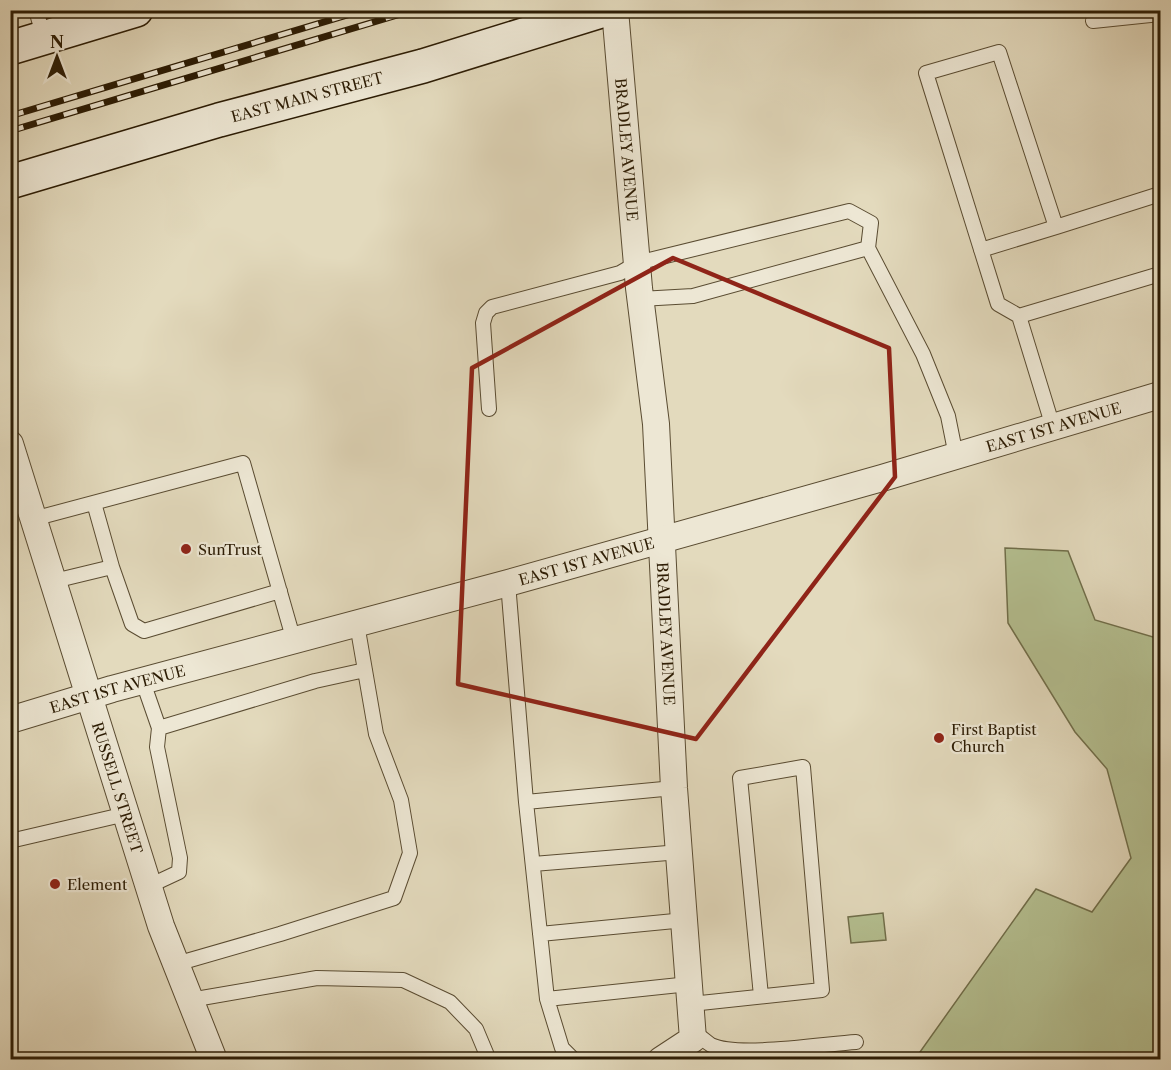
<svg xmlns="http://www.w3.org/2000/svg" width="1171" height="1070" font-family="'Libre Caslon Text',serif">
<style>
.green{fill:#b4bf90;stroke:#706e4a;stroke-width:1.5}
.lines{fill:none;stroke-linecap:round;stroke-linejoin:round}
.lane-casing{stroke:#5a4c32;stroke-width:16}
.street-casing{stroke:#5a4c32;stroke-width:28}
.secondary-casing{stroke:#2c1c04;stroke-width:36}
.lane{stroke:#ede7d4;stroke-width:14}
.street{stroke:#ede7d4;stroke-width:26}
.secondary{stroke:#ede7d4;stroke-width:33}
.rail-casing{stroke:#2c1c04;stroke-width:7}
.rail{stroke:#ede7d4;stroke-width:4.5;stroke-dasharray:14;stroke-linecap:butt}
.marked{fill:none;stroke:#8f2418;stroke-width:4.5;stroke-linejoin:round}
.poi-dot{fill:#8f2418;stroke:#ede7d4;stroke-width:2}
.labels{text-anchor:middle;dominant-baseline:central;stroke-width:4.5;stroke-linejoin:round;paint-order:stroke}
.street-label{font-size:15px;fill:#2c1c04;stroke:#ede7d4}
.poi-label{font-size:15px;fill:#2c1c04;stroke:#ede7d4;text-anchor:start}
</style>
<rect width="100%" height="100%" fill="#e3dabd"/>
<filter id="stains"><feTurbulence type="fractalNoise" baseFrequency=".00333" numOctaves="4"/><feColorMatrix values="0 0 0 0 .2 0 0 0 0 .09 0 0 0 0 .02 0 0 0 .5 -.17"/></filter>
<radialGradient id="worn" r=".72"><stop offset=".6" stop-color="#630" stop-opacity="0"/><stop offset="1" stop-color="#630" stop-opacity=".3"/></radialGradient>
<path class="green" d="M1005,548L1068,551L1095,620L1160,639V1059H915L1036,889L1092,912L1131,858L1107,769L1075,732L1008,623Z
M883,913L886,940L851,943L848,917Z"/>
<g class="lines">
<g class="lane-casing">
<path id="lane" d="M36,10L44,38
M1093,21L1160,14
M868,248L923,354L948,416L956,456
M981,250L1056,227
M1019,316L1160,274
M489,409L483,323L486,313L492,307L620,273L637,263L849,211L871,223L868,248L693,296L640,299
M1053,427L1019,316L998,304L926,73L999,52L1056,227L1160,194
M33,519L243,463L294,641
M112,567L132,624L144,631L280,591
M54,581L112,567L94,503
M508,583L526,802L547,999L562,1048L574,1060
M143,682L159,728L157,747L180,858L179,872L149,886
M159,728L315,681L365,670
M526,802L674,788
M10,841L126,814
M533,864L680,852
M540,934L685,920
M176,964L280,934L394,898L410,853L401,800L376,734L357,624
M547,999L689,984
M190,1000L317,978L403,980L450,1002L476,1029L489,1060
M691,1004L822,990L803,767L740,778L761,996
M692,1031C699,1035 705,1041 711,1045C738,1058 824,1044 856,1042"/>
</g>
<g class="street-casing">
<g id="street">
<path id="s1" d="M615,10L639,288L656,424L674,788L693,1039L661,1060"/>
<path id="s2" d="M10,444L161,926L214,1060"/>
<path id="s3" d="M10,720L112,689L508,583L882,478L1160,395"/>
</g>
</g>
<g class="secondary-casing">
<g id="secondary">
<path d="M10,48L136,10"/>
<path id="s4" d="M10,182L219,120L423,66L604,10"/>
</g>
</g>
<use href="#lane" class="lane"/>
<use href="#street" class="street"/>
<use href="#secondary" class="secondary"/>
<g class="rail-casing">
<path id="rail" d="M10,116L364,10
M10,131L414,10"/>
</g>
<use href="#rail" class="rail"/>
</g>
<path class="marked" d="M673,258L889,348L895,477L696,739L458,684L472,368Z"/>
<g class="poi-dot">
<circle cx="186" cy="549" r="6"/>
<circle cx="939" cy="738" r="6"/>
<circle cx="55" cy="884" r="6"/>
</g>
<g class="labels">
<g class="street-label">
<text stroke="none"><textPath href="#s4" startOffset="309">EAST MAIN STREET</textPath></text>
<text stroke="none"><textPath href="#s1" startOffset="140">BRADLEY AVENUE</textPath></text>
<text stroke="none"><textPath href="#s3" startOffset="1084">EAST 1ST AVENUE</textPath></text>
<text stroke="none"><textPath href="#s3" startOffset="598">EAST 1ST AVENUE</textPath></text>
<text stroke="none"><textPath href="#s1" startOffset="626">BRADLEY AVENUE</textPath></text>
<text stroke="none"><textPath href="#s3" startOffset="112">EAST 1ST AVENUE</textPath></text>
<text stroke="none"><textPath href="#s2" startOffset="360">RUSSELL STREET</textPath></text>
</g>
<g class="poi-label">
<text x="198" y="549">SunTrust</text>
<text x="951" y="729">First Baptist<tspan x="951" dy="17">Church</tspan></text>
<text x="67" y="884">Element</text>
</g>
</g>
<rect width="1171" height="1070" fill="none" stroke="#e3dabd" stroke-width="36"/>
<rect x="12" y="12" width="1147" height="1046" fill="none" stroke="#2c1c04" stroke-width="3"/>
<rect x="18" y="18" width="1135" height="1034" fill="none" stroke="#2c1c04" stroke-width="1.5"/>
<g transform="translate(57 57)" stroke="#ede7d4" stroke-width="4.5" paint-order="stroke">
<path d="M0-4.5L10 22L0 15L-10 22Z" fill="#2c1c04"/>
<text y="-9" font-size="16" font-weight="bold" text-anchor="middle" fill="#2c1c04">N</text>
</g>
<rect width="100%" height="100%" filter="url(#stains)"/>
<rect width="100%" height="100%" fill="url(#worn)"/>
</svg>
